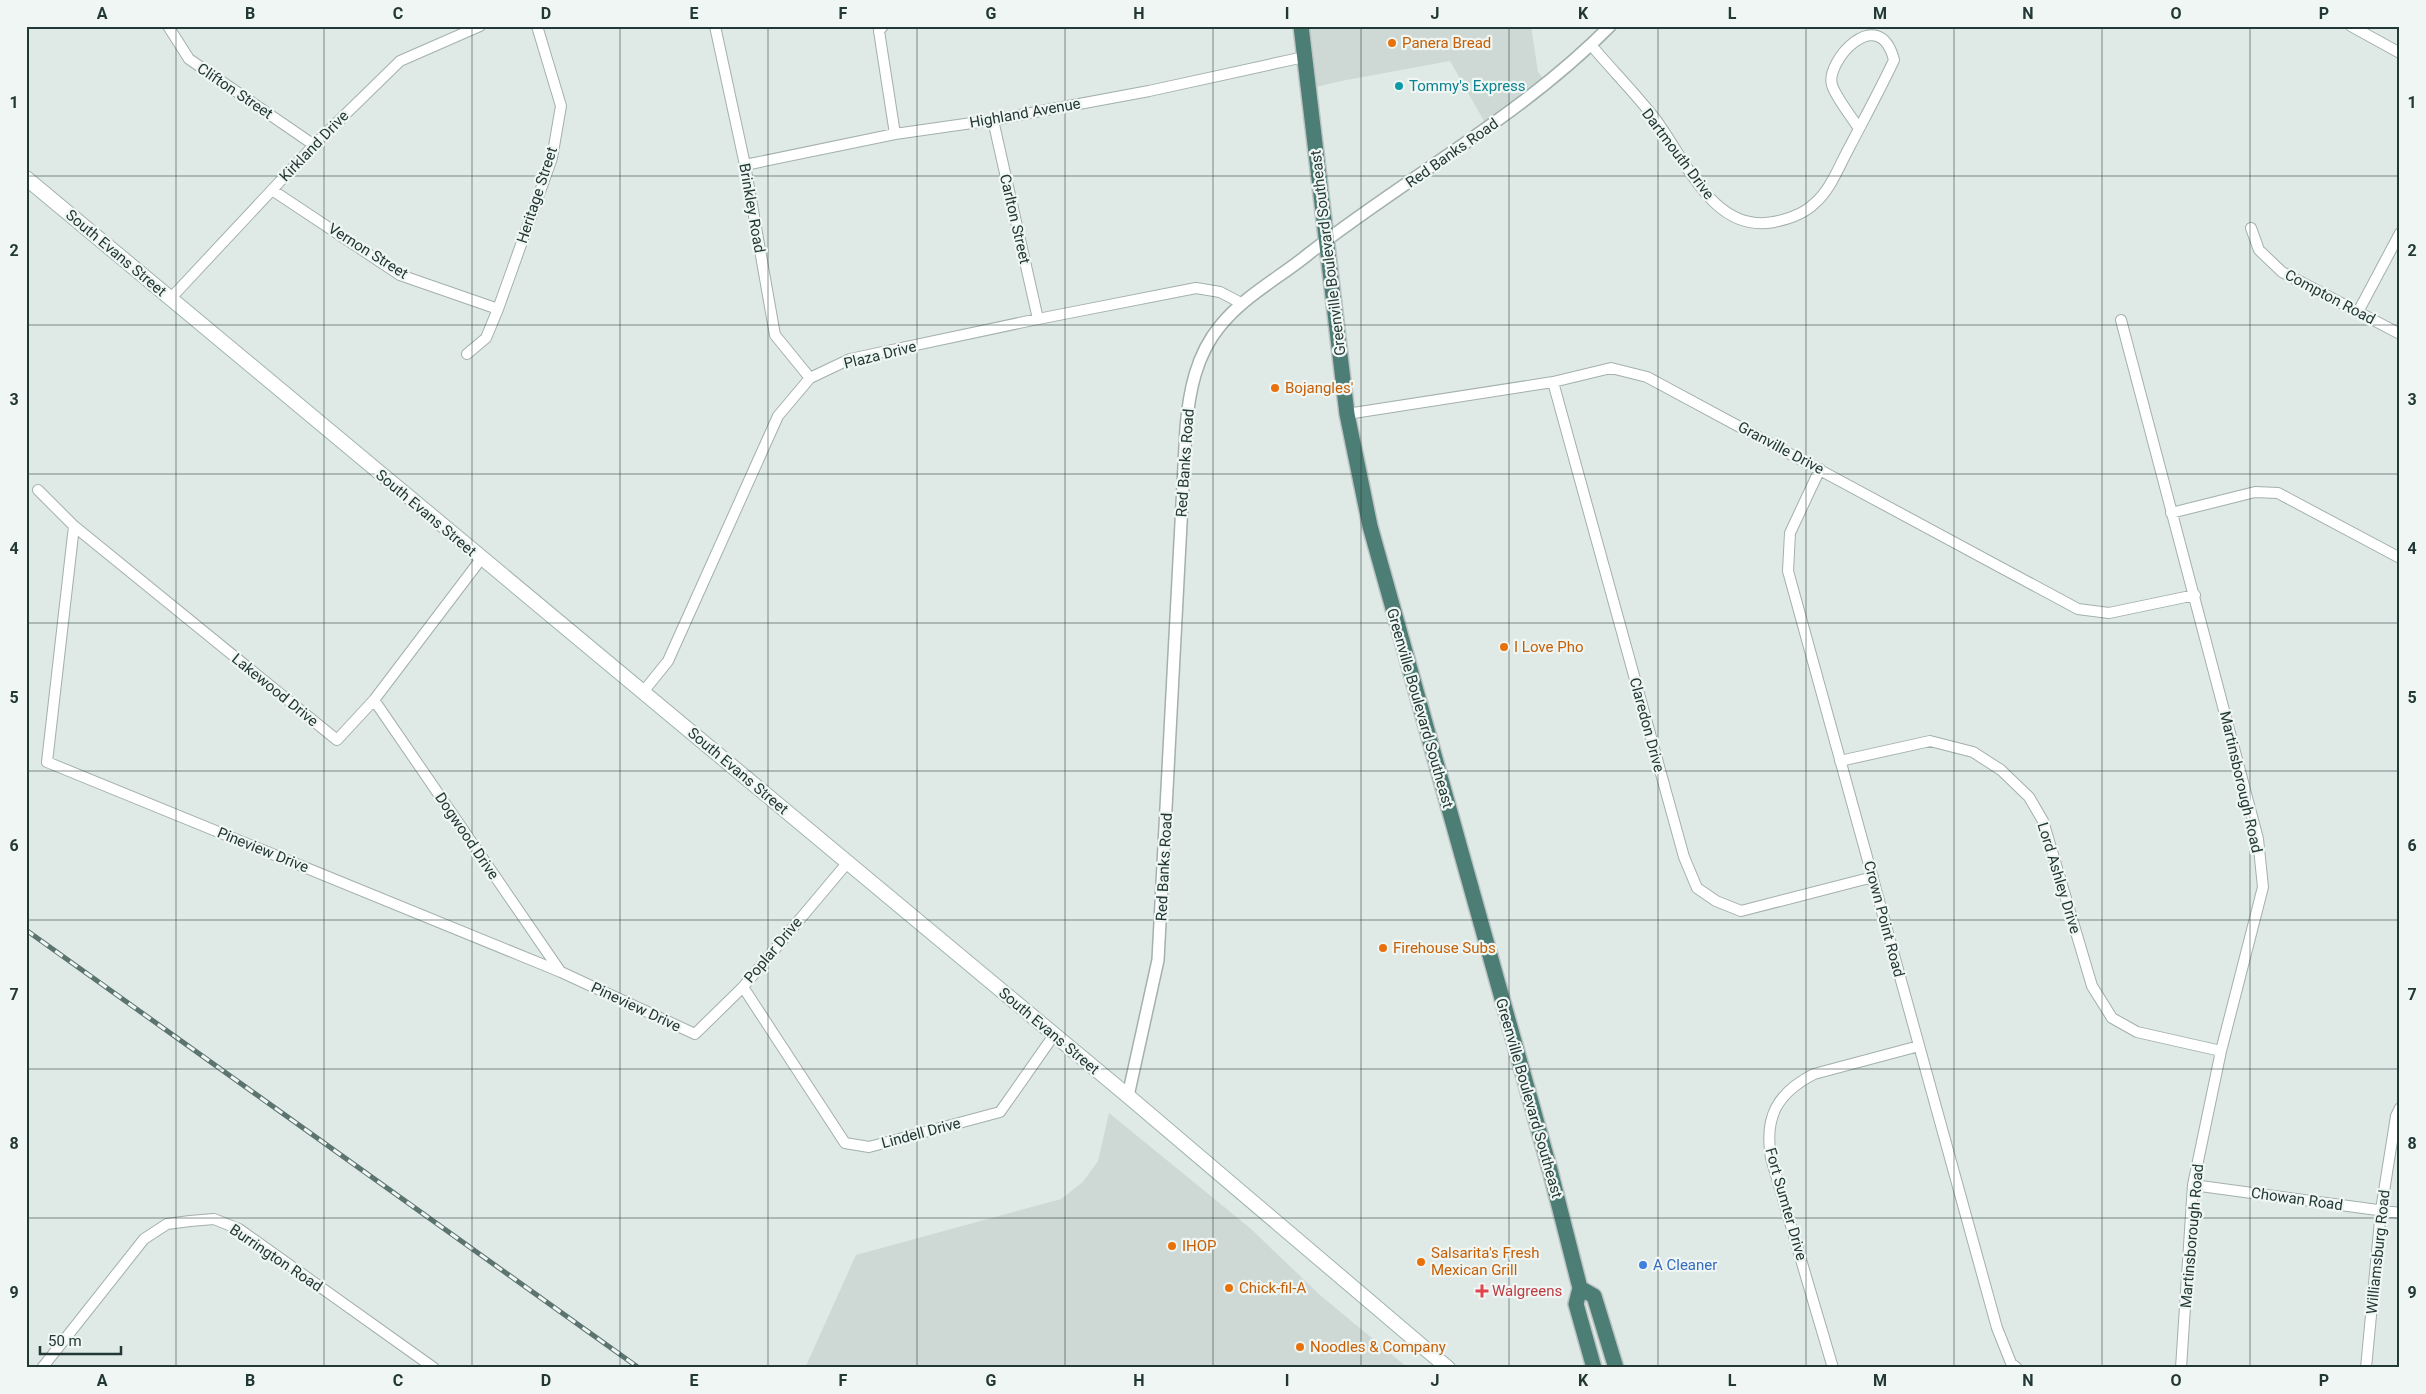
<svg xmlns="http://www.w3.org/2000/svg" width="2426" height="1394" font-family="Roboto,sans-serif">
<style>
.built{fill:#ced9d5}
.lines{fill:none;stroke-linecap:round;stroke-linejoin:round}
.minor-casing{stroke:#a3b0ad;stroke-width:12}
.tertiary-casing{stroke:#a3b0ad;stroke-width:14}
.secondary-casing{stroke:#a0b4ae;stroke-width:16}
.trunk-casing{stroke:#bdc3c2;stroke-width:18}
.minor{stroke:#fff;stroke-width:10}
.tertiary{stroke:#fff;stroke-width:11}
.secondary{stroke:#fff;stroke-width:14}
.trunk{stroke:#4c7e76;stroke-width:15}
.rail-casing{stroke:#5c746f;stroke-width:5}
.rail{stroke:#eff6f3;stroke-width:3;stroke-dasharray:9;stroke-linecap:butt}
.grid{fill:none;stroke:#223834;stroke-width:1;stroke-opacity:0.55}
.food-dot{fill:#e8710a;stroke:#eff6f3;stroke-width:2}
.culture-dot{fill:#0f9aa8;stroke:#eff6f3;stroke-width:2}
.shop-dot{fill:#3f7fe0;stroke:#eff6f3;stroke-width:2}
.health-dot{fill:#e0444e;stroke:#eff6f3;stroke-width:2}
.labels{text-anchor:middle;dominant-baseline:central;stroke-width:4.5;stroke-linejoin:round;paint-order:stroke}
.food-label{font-size:15px;fill:#c56008;stroke:#eff6f3;text-anchor:start}
.culture-label{font-size:15px;fill:#0d838f;stroke:#eff6f3;text-anchor:start}
.street-label{font-size:15px;fill:#223834;stroke:#eff6f3}
.shop-label{font-size:15px;fill:#366cbe;stroke:#eff6f3;text-anchor:start}
.health-label{font-size:15px;fill:#be3a42;stroke:#eff6f3;text-anchor:start}
.neatline{fill:none;stroke:#223834;stroke-width:2}
.grid-label{font-size:16px;text-anchor:middle;font-weight:bold;fill:#223834}
</style>
<rect width="100%" height="100%" fill="#dfe9e6"/>
<path class="built" d="M1301,26H1531L1538,72L1547,83L1488,128L1450,61L1341,81L1308,89Z
M1109,1113L1250,1228L1320,1295L1408,1368H805L856,1255L1061,1199L1083,1182L1098,1161Z"/>
<g class="lines">
<g class="minor-casing">
<path id="minor" d="M168,26L189,59L314,145
M715,26L745,165L775,335L810,378
M883,26L879,31L895,134
M2351,26L2400,53
M1591,45C1612,70 1636,94 1656,120C1686,160 1713,234 1774,222C1789,219 1804,214 1815,203C1831,189 1839,166 1849,148C1864,119 1880,90 1894,60C1879,2 1825,61 1832,85C1836,98 1852,117 1859,129
M993,120L1038,319
M745,165L895,134L993,120L1149,91L1304,57
M272,190L400,275L498,309
M2251,228L2259,250L2282,272L2400,334
M171,298L314,145L400,61L480,26
M2358,312L2400,233
M2121,320L2258,839L2263,887L2221,1051L2193,1185L2181,1368
M467,354L486,338L498,309L552,158L561,106L537,26
M1553,382L1684,857L1697,888L1716,901L1741,911L1873,877
M1347,414L1553,382L1611,368L1647,377L2078,609L2109,613L2195,595
M1820,469L1790,533L1788,571L1997,1328L2011,1363L2017,1368
M38,490L74,526L337,740L374,700L481,559
M2171,513L2255,492L2278,493L2400,558
M74,526L47,762L561,972L695,1034L743,987L848,862
M643,692L668,661L778,416L810,378L850,359L1038,319L1196,288L1220,292L1241,303
M374,700L560,971
M1840,761L1930,741L1973,752L2001,770L2029,797L2043,821L2092,986L2112,1018L2137,1032L2221,1051
M743,987L845,1143L869,1147L1000,1112L1054,1035
M2193,1185L2400,1213
M42,1368L144,1239L167,1224L190,1221L214,1219L239,1229L434,1368
M1833,1368L1771,1158C1764,1117 1777,1093 1814,1074L1919,1046
M2366,1368L2381,1210L2396,1116L2400,1108"/>
</g>
<g class="tertiary-casing">
<path id="tertiary" d="M1128,1096L1158,960L1186,428C1189,392 1196,355 1220,326C1245,295 1281,277 1311,252C1410,175 1521,116 1610,26"/>
</g>
<g class="secondary-casing">
<path id="secondary" d="M26,178L1128,1096L1448,1368"/>
</g>
<g class="trunk-casing">
<path id="trunk" d="M1301,26L1347,414L1370,526L1550,1170L1580,1288L1576,1304L1594,1368
M1580,1288L1594,1296L1616,1368"/>
</g>
<use href="#minor" class="minor"/>
<use href="#tertiary" class="tertiary"/>
<use href="#secondary" class="secondary"/>
<use href="#trunk" class="trunk"/>
<g class="rail-casing">
<path id="rail" d="M26,930L639,1368"/>
</g>
<use href="#rail" class="rail"/>
</g>
<path class="grid" d="M176,26V1368M324,26V1368M472,26V1368M620,26V1368M768,26V1368M917,26V1368M1065,26V1368M1213,26V1368M1361,26V1368M1509,26V1368M1658,26V1368M1806,26V1368M1954,26V1368M2102,26V1368M2250,26V1368M26,176H2400M26,325H2400M26,474H2400M26,623H2400M26,771H2400M26,920H2400M26,1069H2400M26,1218H2400"/>
<g class="food-dot">
<circle cx="1392" cy="43" r="5"/>
<circle cx="1275" cy="388" r="5"/>
<circle cx="1504" cy="647" r="5"/>
<circle cx="1383" cy="948" r="5"/>
<circle cx="1172" cy="1246" r="5"/>
<circle cx="1421" cy="1262" r="5"/>
<circle cx="1229" cy="1288" r="5"/>
<circle cx="1300" cy="1347" r="5"/>
</g>
<circle class="culture-dot" cx="1399" cy="86" r="5"/>
<circle class="shop-dot" cx="1643" cy="1265" r="5"/>
<path class="health-dot" d="M1479.5 1283.5h5v5h5v5h-5v5h-5v-5h-5v-5h5z"/>
<g class="labels">
<g class="food-label">
<text x="1402" y="43">Panera Bread</text>
<text x="1285" y="388">Bojangles'</text>
<text x="1514" y="647">I Love Pho</text>
<text x="1393" y="948">Firehouse Subs</text>
<text x="1182" y="1246">IHOP</text>
<text x="1431" y="1253">Salsarita's Fresh<tspan x="1431" dy="17">Mexican Grill</tspan></text>
<text x="1239" y="1288">Chick-fil-A</text>
<text x="1310" y="1347">Noodles &amp; Company</text>
</g>
<g class="culture-label">
<text x="1409" y="86">Tommy's Express</text>
</g>
<g class="street-label">
<text transform="translate(235 91) rotate(34)">Clifton Street</text>
<text transform="translate(1025 113) rotate(-10)">Highland Avenue</text>
<text transform="translate(314 146) rotate(-46)">Kirkland Drive</text>
<text transform="translate(1452 153) rotate(-35)">Red Banks Road</text>
<text transform="translate(1678 154) rotate(53)">Dartmouth Drive</text>
<text transform="translate(537 195) rotate(-72)">Heritage Street</text>
<text transform="translate(752 208) rotate(80)">Brinkley Road</text>
<text transform="translate(1015 219) rotate(77)">Carlton Street</text>
<text transform="translate(368 251) rotate(32)">Vernon Street</text>
<text transform="translate(116 253) rotate(40)">South Evans Street</text>
<text transform="translate(1328 253) rotate(-97)">Greenville Boulevard Southeast</text>
<text transform="translate(2330 297) rotate(28)">Compton Road</text>
<text transform="translate(880 355) rotate(-14)">Plaza Drive</text>
<text transform="translate(1781 448) rotate(28)">Granville Drive</text>
<text transform="translate(1185 463) rotate(-86)">Red Banks Road</text>
<text transform="translate(426 513) rotate(40)">South Evans Street</text>
<text transform="translate(275 690) rotate(39)">Lakewood Drive</text>
<text transform="translate(1420 708) rotate(74)">Greenville Boulevard Southeast</text>
<text transform="translate(1647 725) rotate(75)">Claredon Drive</text>
<text transform="translate(738 771) rotate(40)">South Evans Street</text>
<text transform="translate(2241 782) rotate(77)">Martinsborough Road</text>
<text transform="translate(467 836) rotate(56)">Dogwood Drive</text>
<text transform="translate(263 850) rotate(22)">Pineview Drive</text>
<text transform="translate(1164 867) rotate(-87)">Red Banks Road</text>
<text transform="translate(2059 878) rotate(73)">Lord Ashley Drive</text>
<text transform="translate(1884 919) rotate(75)">Crown Point Road</text>
<text transform="translate(773 950) rotate(-50)">Poplar Drive</text>
<text transform="translate(636 1007) rotate(25)">Pineview Drive</text>
<text transform="translate(1049 1031) rotate(40)">South Evans Street</text>
<text transform="translate(1529 1098) rotate(74)">Greenville Boulevard Southeast</text>
<text transform="translate(921 1133) rotate(-15)">Lindell Drive</text>
<text transform="translate(2297 1199) rotate(8)">Chowan Road</text>
<text transform="translate(1786 1204) rotate(74)">Fort Sumter Drive</text>
<text transform="translate(2192 1236) rotate(-85)">Martinsborough Road</text>
<text transform="translate(2378 1252) rotate(-84)">Williamsburg Road</text>
<text transform="translate(276 1258) rotate(34)">Burrington Road</text>
</g>
<g class="shop-label">
<text x="1653" y="1265">A Cleaner</text>
</g>
<g class="health-label">
<text x="1492" y="1291">Walgreens</text>
</g>
</g>
<rect width="2426" height="1394" fill="none" stroke="#eff6f3" stroke-width="55"/>
<path d="M40 1346v8h81v-8" fill="none" stroke="#223834" stroke-width="2.5"/>
<text x="48" y="1346" font-size="15" fill="#223834" stroke="#eff6f3" stroke-width="4" paint-order="stroke">50 m</text>
<rect x="28" y="28" width="2370" height="1338" class="neatline"/>
<g class="grid-label">
<text x="102" y="19">A</text>
<text x="250" y="19">B</text>
<text x="398" y="19">C</text>
<text x="546" y="19">D</text>
<text x="694" y="19">E</text>
<text x="843" y="19">F</text>
<text x="991" y="19">G</text>
<text x="1139" y="19">H</text>
<text x="1287" y="19">I</text>
<text x="1435" y="19">J</text>
<text x="1583" y="19">K</text>
<text x="1732" y="19">L</text>
<text x="1880" y="19">M</text>
<text x="2028" y="19">N</text>
<text x="2176" y="19">O</text>
<text x="2324" y="19">P</text>
<text x="14" y="108">1</text>
<text x="2412" y="108">1</text>
<text x="14" y="256">2</text>
<text x="2412" y="256">2</text>
<text x="14" y="405">3</text>
<text x="2412" y="405">3</text>
<text x="14" y="554">4</text>
<text x="2412" y="554">4</text>
<text x="14" y="703">5</text>
<text x="2412" y="703">5</text>
<text x="14" y="851">6</text>
<text x="2412" y="851">6</text>
<text x="14" y="1000">7</text>
<text x="2412" y="1000">7</text>
<text x="14" y="1149">8</text>
<text x="2412" y="1149">8</text>
<text x="14" y="1298">9</text>
<text x="2412" y="1298">9</text>
<text x="102" y="1386">A</text>
<text x="250" y="1386">B</text>
<text x="398" y="1386">C</text>
<text x="546" y="1386">D</text>
<text x="694" y="1386">E</text>
<text x="843" y="1386">F</text>
<text x="991" y="1386">G</text>
<text x="1139" y="1386">H</text>
<text x="1287" y="1386">I</text>
<text x="1435" y="1386">J</text>
<text x="1583" y="1386">K</text>
<text x="1732" y="1386">L</text>
<text x="1880" y="1386">M</text>
<text x="2028" y="1386">N</text>
<text x="2176" y="1386">O</text>
<text x="2324" y="1386">P</text>
</g>
</svg>
